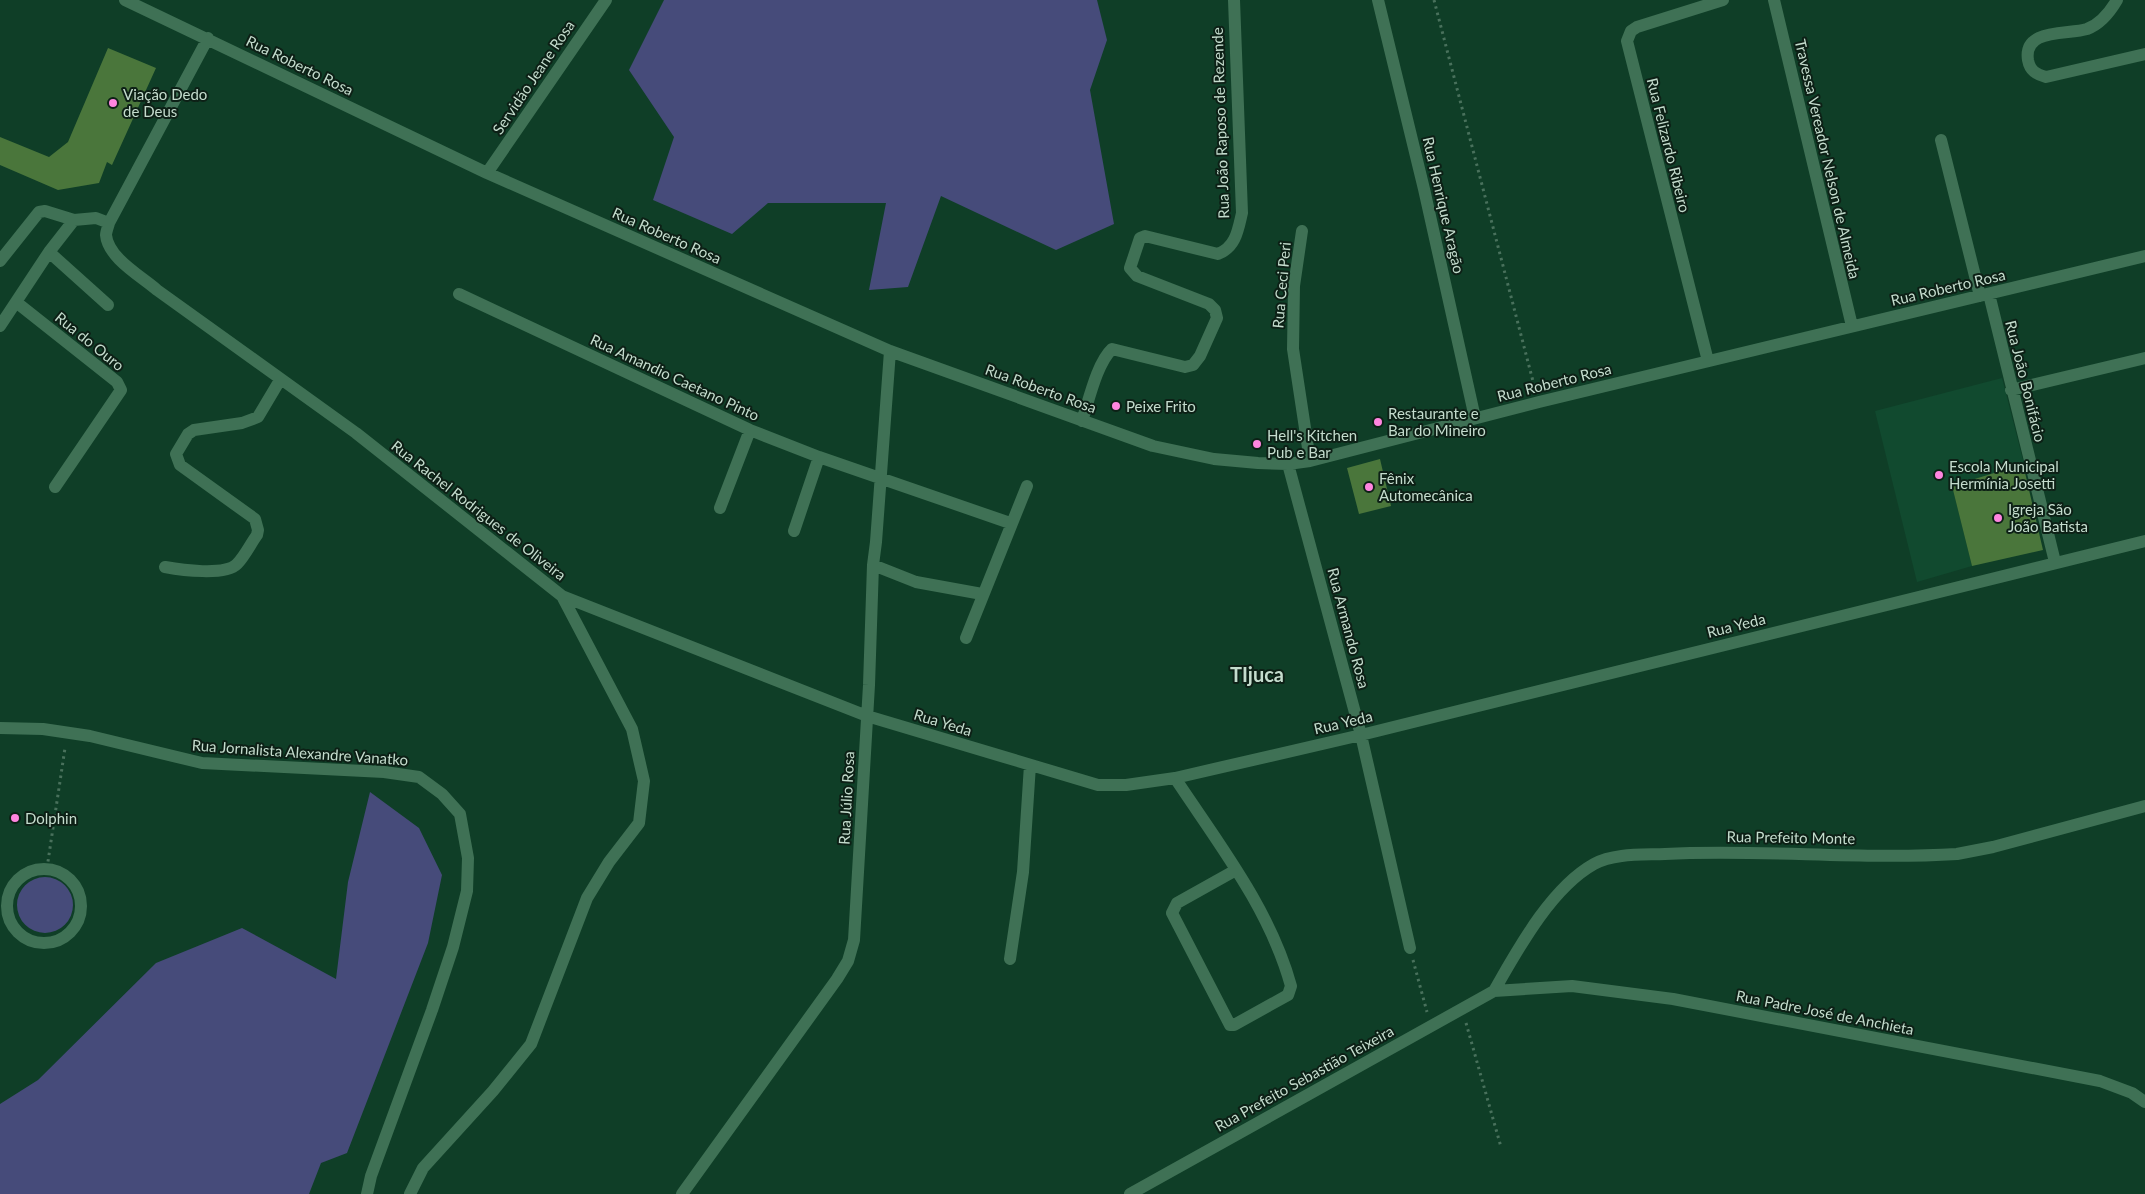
<svg xmlns="http://www.w3.org/2000/svg" width="2145" height="1194" font-family="Lato,sans-serif">
<style>
.built{fill:#114a2f}
.green{fill:#464b7a}
.building{fill:#4a763b}
.lines{fill:none;stroke-linecap:round;stroke-linejoin:round}
.path{stroke:#49715c;stroke-width:3;stroke-dasharray:2.5 4;stroke-linecap:butt}
.minor{stroke:#3f7155;stroke-width:12}
.poi-dot{fill:#ff85df;stroke:#0d2016;stroke-width:2}
.labels{text-anchor:middle;dominant-baseline:central;stroke-width:4;stroke-linejoin:round;paint-order:stroke}
.street-label{font-size:15px;fill:#c4dccd;stroke:#0d2016}
.poi-label{font-size:15px;fill:#c4dccd;stroke:#0d2016;text-anchor:start}
.district-label{font-size:20px;font-weight:bold;fill:#c4dccd;stroke:#0d2016}
</style>
<rect width="100%" height="100%" fill="#0f3e27"/>
<path class="built" d="M2002,378L2024,464L1952,486L1972,566L1917,582L1875,411Z"/>
<path class="green" d="M664,0H1097L1107,40L1090,90L1114,224L1056,250L941,196L908,287L869,290L886,203H768L732,234L653,200L674,137L629,70Z
M370,792L419,828L442,875L428,943L347,1153L321,1163L309,1194H0V1104L38,1080L156,963L242,928L336,979L348,882Z
M17 905a28 28 0 1 1 56 0a28 28 0 1 1-56 0Z"/>
<path class="building" d="M108,48L156,68L112,165L107,162L99,183L58,190L0,165V137L49,157L68,142Z
M1380,459L1391,506L1359,514L1347,468Z
M2023,464L2043,550L1972,566L1952,486Z"/>
<g class="lines">
<path class="path" d="M1434,0L1535,389
M47,868L65,748
M1413,960L1427,1012
M1466,1023L1501,1147"/>
<path class="minor" d="M125,0L487,173L890,351L1153,446L1214,459L1258,463L1288,464L1310,461L1539,402L2145,256
M1378,0L1424,189L1475,418
M1774,0L1852,326
M2117,0C2110,12 2101,24 2087,29C2067,35 2023,28 2028,60C2030,71 2036,74 2046,77L2145,54
M208,38L109,223C108,227 106,232 106,235C108,258 141,276 157,290L356,433L562,596L632,729L644,781L639,823L609,862L587,898L531,1044L493,1091L423,1168L410,1194
M1941,140L1980,296
M487,173L606,0
M1302,231L1294,286L1293,349L1310,461
M49,252L108,305
M0,261L39,212L45,211L74,220
M459,294L750,430L819,457L1010,523
M1989,294L2055,562
M16,302L117,382L121,390L55,487
M0,326L49,252L74,220L96,218L109,223
M1708,361L1627,41L1631,31L1637,27L1723,0
M2011,390L2145,358
M1082,421C1089,400 1097,363 1112,349L1185,367L1193,365L1200,356L1217,318L1215,310L1209,304L1137,276L1130,268L1140,238L1145,236L1218,254C1236,247 1238,230 1242,213L1234,0
M1288,464L1361,735L1410,948
M720,508L750,430
M794,531L819,457
M873,565L916,582L982,594
M165,567C181,570 225,576 237,564C245,556 251,543 257,535L258,530L255,519L180,465L176,454L188,434L194,430L242,423L258,417L280,380
M562,596L867,716L1098,785H1126L1175,778L1361,735L2145,541
M966,638L1027,486
M0,728L43,729L90,736L202,763L384,772L419,777L442,794L460,814L468,858L467,891L453,947L432,1010L371,1176L367,1194
M1175,778C1218,843 1270,909 1291,986L1288,995L1234,1025H1230L1172,913L1177,903L1236,870
M7 906a37 37 0 1 1 74 0a37 37 0 1 1-74 0Z
M1010,959L1023,872L1030,765
M1494,991C1518,949 1551,888 1594,864C1614,853 1643,855 1665,854C1762,849 1860,860 1957,854L1993,847L2145,806
M682,1194L837,979L848,961L854,940L869,685L873,565L876,542L890,351
M1130,1194L1494,991L1572,986L1673,999L2100,1081L2132,1093L2145,1102"/>
</g>
<g class="poi-dot">
<circle cx="113" cy="103" r="5"/>
<circle cx="1116" cy="406" r="5"/>
<circle cx="1378" cy="422" r="5"/>
<circle cx="1257" cy="444" r="5"/>
<circle cx="1939" cy="475" r="5"/>
<circle cx="1369" cy="487" r="5"/>
<circle cx="1998" cy="518" r="5"/>
<circle cx="15" cy="818" r="5"/>
</g>
<g class="labels">
<g class="street-label">
<text transform="translate(300 65) rotate(26)">Rua Roberto Rosa</text>
<text transform="translate(533 77) rotate(-56)">Servidão Jeane Rosa</text>
<text transform="translate(1220 123) rotate(-92)">Rua João Raposo de Rezende</text>
<text transform="translate(1669 145) rotate(76)">Rua Felizardo Ribeiro</text>
<text transform="translate(1828 159) rotate(77)">Travessa Vereador Nelson de Almeida</text>
<text transform="translate(1444 205) rotate(77)">Rua Henrique Aragão</text>
<text transform="translate(667 235) rotate(24)">Rua Roberto Rosa</text>
<text transform="translate(1281 285) rotate(-85)">Rua Ceci Peri</text>
<text transform="translate(1948 287) rotate(-13)">Rua Roberto Rosa</text>
<text transform="translate(90 341) rotate(39)">Rua do Ouro</text>
<text transform="translate(675 377) rotate(25)">Rua Amandio Caetano Pinto</text>
<text transform="translate(2026 381) rotate(76)">Rua João Bonifácio</text>
<text transform="translate(1554 382) rotate(-14)">Rua Roberto Rosa</text>
<text transform="translate(1041 388) rotate(20)">Rua Roberto Rosa</text>
<text transform="translate(479 510) rotate(38)">Rua Rachel Rodrigues de Oliveira</text>
<text transform="translate(1736 625) rotate(-14)">Rua Yeda</text>
<text transform="translate(1349 628) rotate(75)">Rua Armando Rosa</text>
<text transform="translate(943 722) rotate(17)">Rua Yeda</text>
<text transform="translate(1343 722) rotate(-13)">Rua Yeda</text>
<text transform="translate(300 752) rotate(4)">Rua Jornalista Alexandre Vanatko</text>
<text transform="translate(846 798) rotate(-87)">Rua Júlio Rosa</text>
<text transform="translate(1791 837) rotate(1)">Rua Prefeito Monte</text>
<text transform="translate(1825 1012) rotate(11)">Rua Padre José de Anchieta</text>
<text transform="translate(1304 1078) rotate(-29)">Rua Prefeito Sebastião Teixeira</text>
</g>
<g class="poi-label">
<text x="123" y="94">Viação Dedo<tspan x="123" dy="17">de Deus</tspan></text>
<text x="1126" y="406">Peixe Frito</text>
<text x="1388" y="413">Restaurante e<tspan x="1388" dy="17">Bar do Mineiro</tspan></text>
<text x="1267" y="435">Hell's Kitchen<tspan x="1267" dy="17">Pub e Bar</tspan></text>
<text x="1949" y="466">Escola Municipal<tspan x="1949" dy="17">Hermínia Josetti</tspan></text>
<text x="1379" y="478">Fênix<tspan x="1379" dy="17">Automecânica</tspan></text>
<text x="2008" y="509">Igreja São<tspan x="2008" dy="17">João Batista</tspan></text>
<text x="25" y="818">Dolphin</text>
</g>
<g class="district-label">
<text x="1257" y="674">TIjuca</text>
</g>
</g>
</svg>
